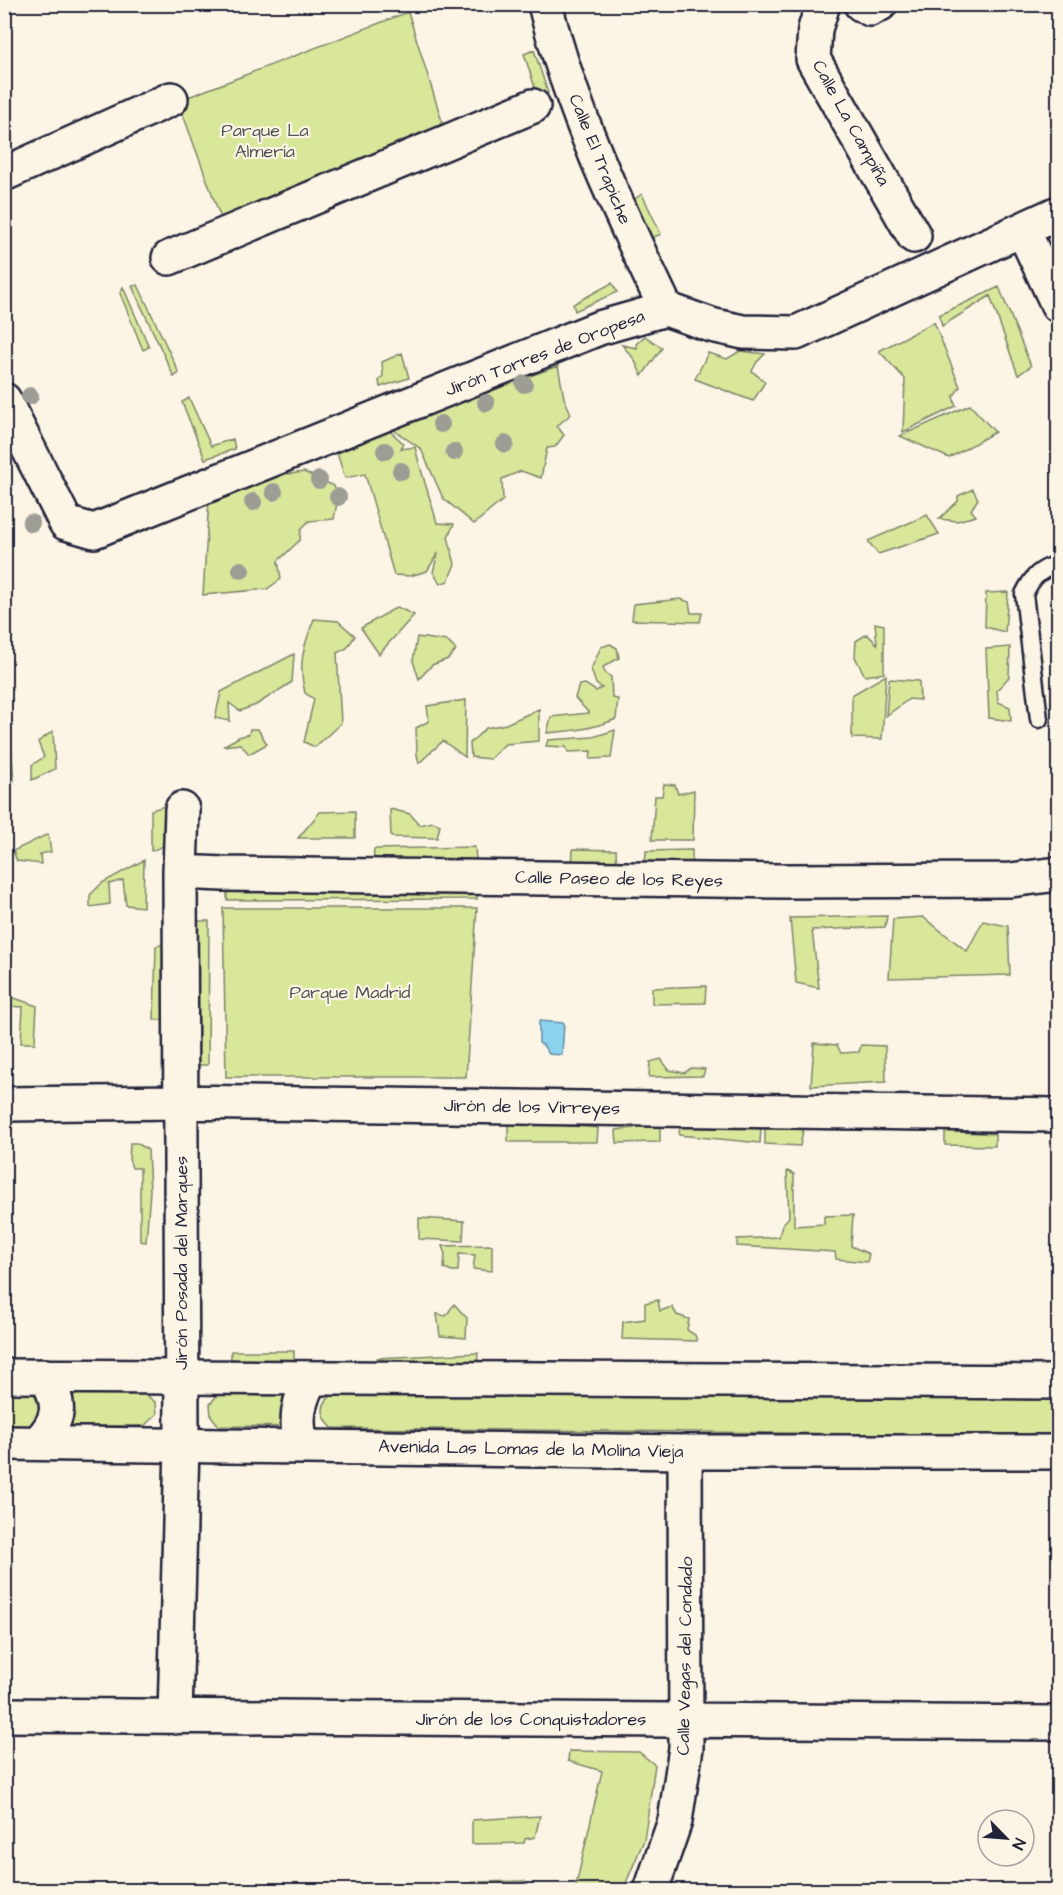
<svg xmlns="http://www.w3.org/2000/svg" width="1063" height="1895" font-family="'Architects Daughter',sans-serif">
<style>
.green{fill:#d8e79a;stroke:#7d846a;stroke-width:1.5}
.water{fill:#8cd3ed;stroke:#628ca6;stroke-width:1.5}
.lines{fill:none;stroke-linecap:round;stroke-linejoin:round}
.service-casing{stroke:#22223b;stroke-width:21}
.minor-casing{stroke:#22223b;stroke-width:38}
.tertiary-casing{stroke:#22223b;stroke-width:38}
.service{stroke:#fcf5e5;stroke-width:16}
.minor{stroke:#fcf5e5;stroke-width:33}
.tertiary{stroke:#fcf5e5;stroke-width:33}
.tree{fill:#9d9c95}
.labels{text-anchor:middle;dominant-baseline:central;stroke-width:4.5;stroke-linejoin:round;paint-order:stroke}
.street-label{font-size:18px;fill:#22223b;stroke:#fcf5e5}
.park-label{font-size:18px;fill:#505353;stroke:#fcf5e5}
</style>
<rect width="100%" height="100%" fill="#fcf5e5"/>
<filter id="ink" filterUnits="userSpaceOnUse"><feTurbulence type="fractalNoise" baseFrequency=".0167" numOctaves="2"/><feDisplacementMap in="SourceGraphic" scale="12" xChannelSelector="R" yChannelSelector="G"/><feConvolveMatrix kernelMatrix="1 2 1 2 8 2 1 2 1" color-interpolation-filters="sRGB"/></filter>
<g filter="url(#ink)">
<path class="green" d="M408,12L446,134L226,232L178,101Z
M534,50L548,93L537,94L524,54Z
M642,194L661,234L645,241L627,204Z
M612,283L617,292L575,311L573,304Z
M138,285L179,373L174,377L132,286Z
M123,287L149,347L143,350L120,293Z
M999,287L1031,366L1018,375L990,296L942,326L939,315Z
M934,322L960,387L953,397L956,406L903,432L905,379L879,351Z
M645,336L662,348L642,376L634,359L622,345L637,348L636,344Z
M740,351L765,354L757,362L752,371L765,382L753,401L695,379L708,353L727,359Z
M402,353L409,378L380,387L379,381L383,376L382,362Z
M558,366L564,398L571,414L557,426L564,435L555,447L547,448L541,478L521,471L502,479L503,500L474,524L443,498L421,449L388,426Z
M189,398L211,446L233,439L235,449L205,459L182,402Z
M970,405L995,432L949,458L900,436Z
M390,431L403,443L401,449L415,447C421,473 430,497 437,523L454,524L448,537L455,564L448,581L440,584L433,572L438,553L427,571L410,576L394,575L365,474L345,478L337,453Z
M280,470L289,474L304,472L334,486L338,497L334,519L309,521L301,529L300,540L278,561L281,579L267,589L203,595L209,499Z
M973,489L978,499L971,510L976,516L957,521L939,519L958,501V496Z
M927,515L939,534L878,554L868,541Z
M1008,592L1005,632L985,627L986,593Z
M681,599L689,602L691,613H702L700,622L632,620L634,604Z
M397,607L414,615L379,654L361,628Z
M314,619L338,621L355,636L347,648L337,653L341,723L315,747L304,742L314,699L305,693C298,664 303,647 314,619Z
M875,623L884,625V673L865,676L855,657L856,641L867,634L877,644Z
M417,637L447,641L456,650L448,659L432,665L419,679L413,661Z
M610,644L617,648L619,658L603,667L605,673L611,677L612,698L618,699L616,719C593,729 572,731 547,733L551,717L589,713L575,698L579,685L585,684L596,691L602,688L596,684L591,669L601,647Z
M1010,647L1009,677L997,690L998,702L1010,707L1011,721L989,718L986,649Z
M294,654L292,682L256,705L240,711L229,703L230,721L215,718L221,692Z
M886,675L882,739L852,738V695Z
M889,679L919,681L920,700L909,699L886,716Z
M466,700L465,757L443,741L419,763L417,755L416,728L429,721L427,706Z
M539,709V741L505,744L490,759L471,757L470,743L486,728L506,724Z
M9,722L14,781L5,783V723Z
M250,729H258L267,744L249,754L240,744L223,746L239,737L249,734Z
M615,730L611,758L590,759L591,751L568,752L566,747L546,746L548,740L593,737Z
M53,731L55,769L32,780V765L44,757L38,742Z
M664,784L675,785L678,794L694,790L693,840H652L655,796H662Z
M172,804L174,842L151,851V810Z
M390,809L410,814L420,825L433,822L440,825L437,838L391,837Z
M355,811V838H298L320,812Z
M48,834L51,852L40,854L41,864L17,861L13,851Z
M475,847L476,861L373,865L374,849Z
M573,849L616,850L617,867L572,866Z
M692,850V865L645,868L646,851Z
M144,860L143,907L126,905L123,880L109,884L110,904L90,907V895L102,883Z
M227,881L477,883V899L227,900Z
M223,908H477L466,1077H226Z
M887,916L885,927L812,930L819,988L796,983L790,918Z
M923,917L967,951L983,921L1008,926L1010,975L889,978L893,919Z
M194,921H209L208,1065H194Z
M165,944L164,1020H154L156,946Z
M706,986L705,1003L652,1004V988Z
M6,995L37,1006L35,1043H21L23,1007L7,1006Z
M814,1043L837,1045L841,1053L859,1052L861,1045L885,1046L886,1082L811,1086Z
M661,1059L669,1070L684,1073L691,1068L705,1069L703,1076L649,1077L650,1062Z
M681,1119L761,1129L760,1143L679,1135Z
M638,1120H660V1142L617,1143L616,1130L634,1128Z
M508,1121L598,1128L597,1142H508Z
M804,1125L800,1146L765,1144V1129Z
M945,1131L995,1134V1146L945,1145Z
M130,1143H137L148,1150L150,1191L146,1242L140,1241V1168H132L129,1159Z
M787,1171L794,1174V1226L824,1224V1216L853,1215L851,1246L869,1254L867,1262L836,1259L835,1252L737,1246V1239L779,1237L782,1225L789,1217Z
M419,1218L464,1221L463,1241L419,1239Z
M492,1245V1271L473,1269L475,1255L459,1254L458,1271H452L444,1268L445,1254L442,1246Z
M658,1300L660,1311L672,1307L677,1315L689,1319L687,1330L695,1335L697,1341L622,1339L623,1322L645,1319V1303Z
M454,1304L467,1318L466,1338L440,1336L437,1314L446,1316Z
M231,1351H294V1367L231,1369Z
M478,1353L477,1369L378,1366L377,1358Z
M5,1389H36L46,1402L35,1426H5Z
M220,1392L299,1393L296,1427L219,1426L211,1416L210,1404Z
M64,1393L145,1394L156,1403L157,1414L144,1426H64L73,1409L71,1401Z
M335,1393L1058,1398V1436L332,1428C320,1415 319,1403 335,1393Z
M569,1751L639,1752L655,1765L644,1840L623,1890H575L602,1771L568,1761Z
M540,1816L535,1837L525,1839L524,1843L472,1844V1820Z
M524,1881L521,1890H473V1882Z"/>
<path class="water" d="M539,1021L564,1023L562,1055L549,1054L543,1045L539,1043Z"/>
<g class="lines">
<g class="service-casing">
<path id="service" d="M1039,719L1024,594C1033,576 1039,570 1058,564"/>
</g>
<g class="minor-casing">
<path id="minor" d="M545,4C571,110 619,211 666,309
M823,4L815,29L813,59L914,236
M861,4L870,9L880,4
M4,174L171,99
M1023,230L1058,305
M169,258L533,106
M4,400L66,523L94,531L599,328L666,309L711,325L743,332L796,333L1058,213
M180,872L223,874L784,881L1011,880L1058,874
M4,1104L180,1102L1058,1115
M4,1715L1058,1723
M175,1717L182,1444L180,872L182,809
M651,1890L675,1821L686,1748L685,1452"/>
</g>
<g class="tertiary-casing">
<path id="tertiary" d="M4,1376L1058,1382
M4,1443L685,1452H1058
M38,1443C60,1420 62,1405 46,1376
M301,1446C295,1420 298,1401 311,1378"/>
</g>
<use href="#service" class="service"/>
<use href="#minor" class="minor"/>
<use href="#tertiary" class="tertiary"/>
</g>
<g class="tree">
<circle cx="524" cy="384" r="9"/>
<circle cx="30" cy="396" r="9"/>
<circle cx="486" cy="403" r="9"/>
<circle cx="441" cy="424" r="9"/>
<circle cx="505" cy="444" r="9"/>
<circle cx="385" cy="451" r="9"/>
<circle cx="454" cy="452" r="9"/>
<circle cx="401" cy="471" r="9"/>
<circle cx="319" cy="480" r="9"/>
<circle cx="274" cy="492" r="9"/>
<circle cx="338" cy="497" r="9"/>
<circle cx="253" cy="502" r="9"/>
<circle cx="31" cy="523" r="9"/>
<circle cx="241" cy="570" r="9"/>
</g>
</g>
<g class="labels">
<g class="street-label">
<text transform="translate(851 123) rotate(61)">Calle La Campiña</text>
<text transform="translate(600 159) rotate(68)">Calle El Trapiche</text>
<text transform="translate(545 353) rotate(-21)">Jirón Torres de Oropesa</text>
<text transform="translate(619 879) rotate(1)">Calle Paseo de los Reyes</text>
<text transform="translate(532 1107) rotate(1)">Jirón de los Virreyes</text>
<text transform="translate(181 1263) rotate(-90)">Jirón Posada del Marques</text>
<text transform="translate(531 1449) rotate(1)">Avenida Las Lomas de la Molina Vieja</text>
<text transform="translate(685 1656) rotate(-89)">Calle Vegas del Condado</text>
<text x="531" y="1719">Jirón de los Conquistadores</text>
</g>
<g class="park-label">
<text x="265" y="130">Parque La<tspan x="265" dy="21">Almería</tspan></text>
<text x="350" y="992">Parque Madrid</text>
</g>
</g>
<rect width="1063" height="1895" fill="none" stroke="#fcf5e5" stroke-width="24"/>
<rect x="12" y="12" width="1039" height="1871" fill="none" stroke="#22223b" stroke-width="2" filter="url(#ink)"/>
<g transform="translate(1006 1838) rotate(115)"><circle r="28" fill="#fcf5e5" stroke="#a5a1a1" stroke-width="1.5"/>
<path d="M0-4.5L10 22L0 15L-10 22Z" fill="#22223b"/>
<text y="-9" font-size="16" font-weight="bold" text-anchor="middle" fill="#22223b">N</text>
</g>
</svg>
